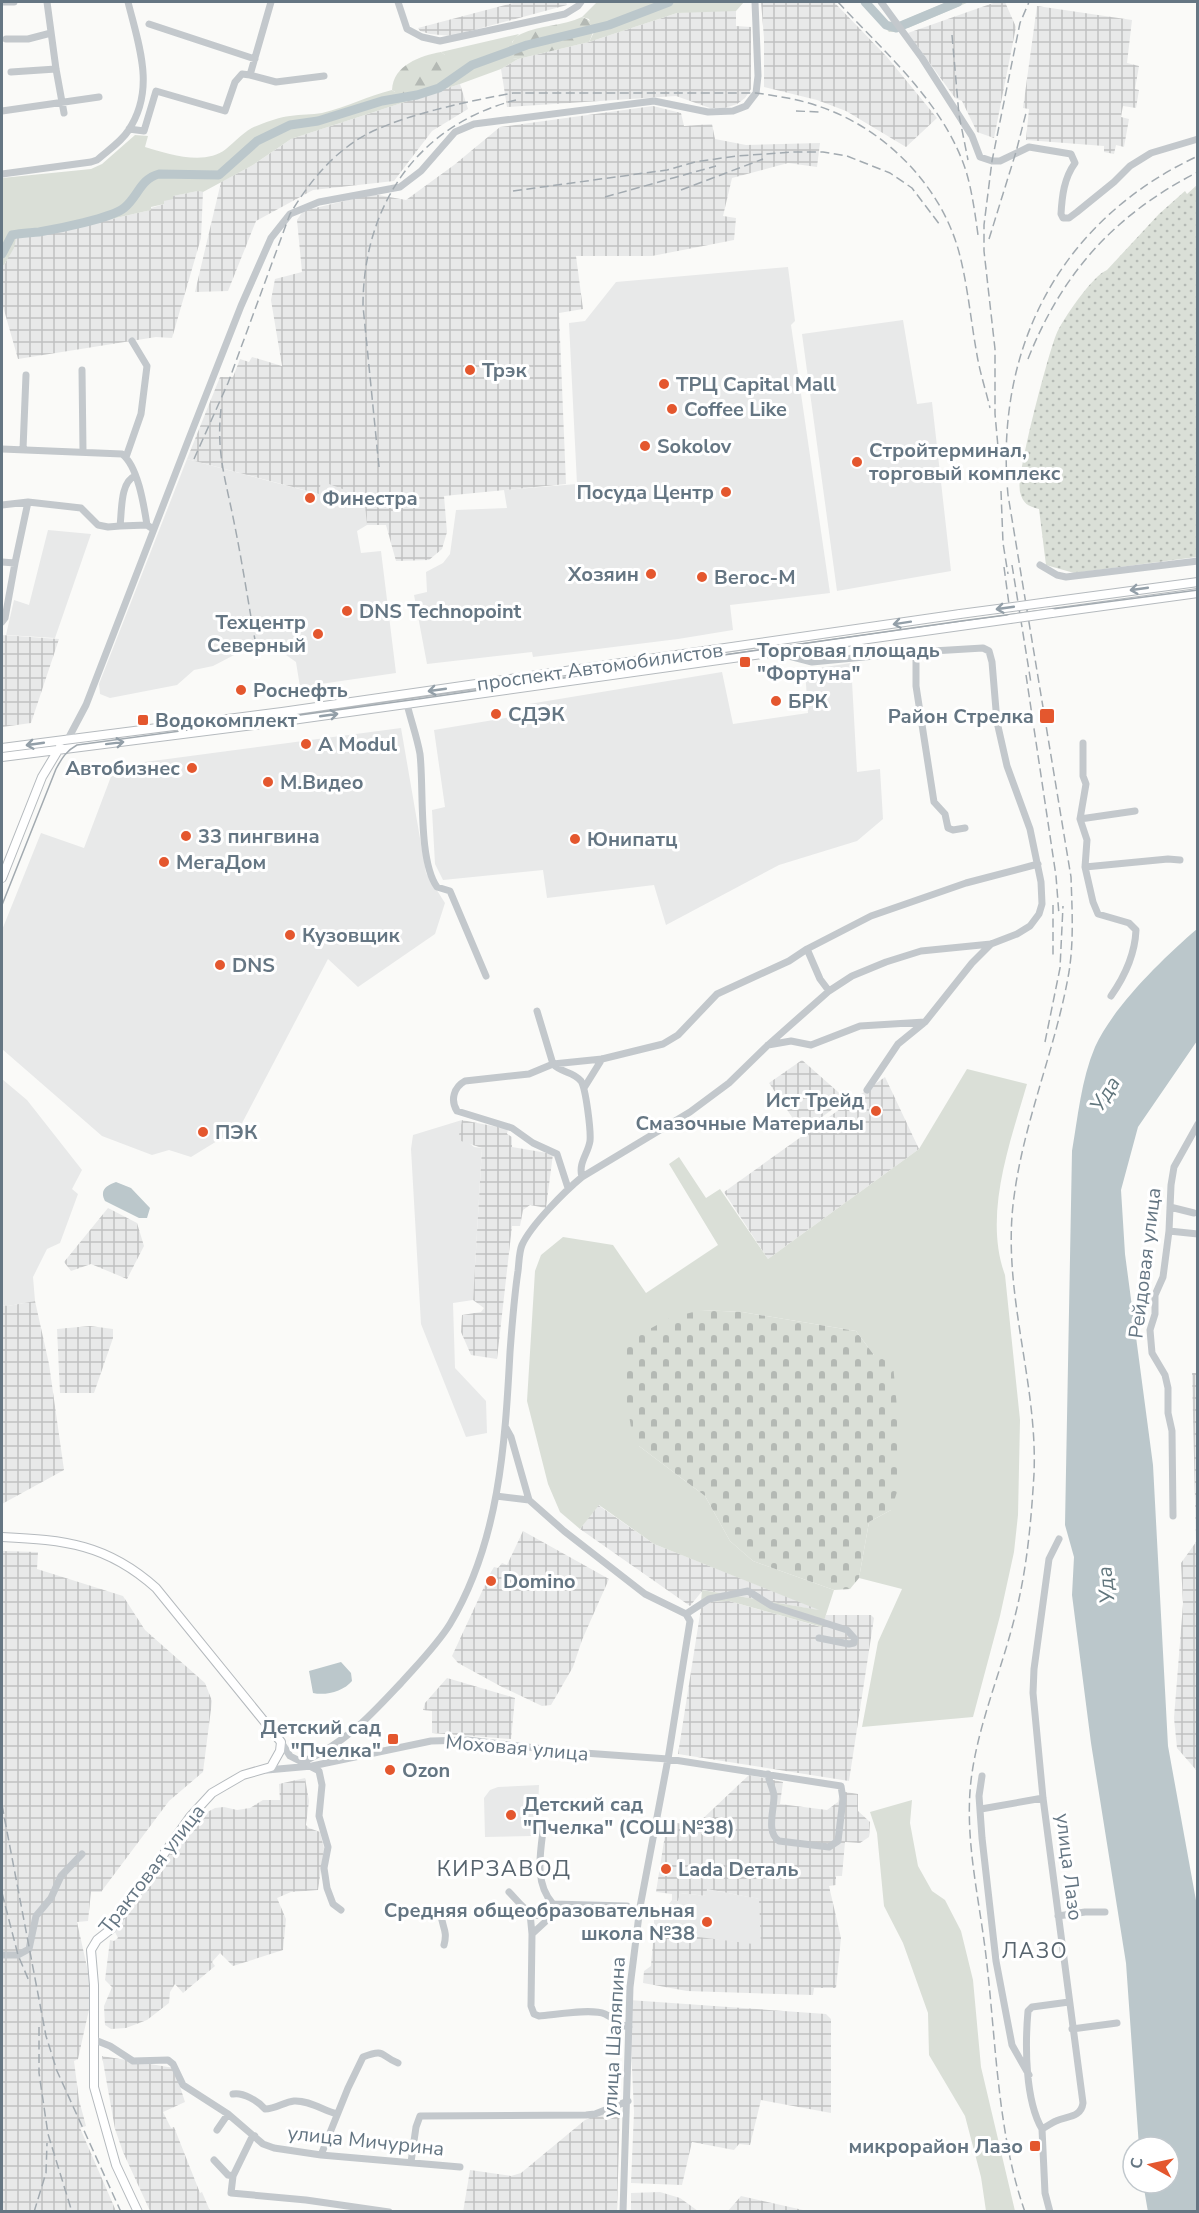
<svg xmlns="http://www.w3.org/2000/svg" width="1199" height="2213" font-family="'Nunito Sans',sans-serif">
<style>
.built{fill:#e8e9e9}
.industrial{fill:url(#industrial-grid)}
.grass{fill:#dadfd7}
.forest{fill:url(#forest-firs)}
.cemetery{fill:url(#cemetery-stones)}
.park{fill:url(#park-dots)}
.water{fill:#bbc7cb}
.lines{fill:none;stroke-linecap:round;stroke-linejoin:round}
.river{stroke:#bbc7cb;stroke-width:9}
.major-casing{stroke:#b5babe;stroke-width:10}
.minor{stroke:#c3c8cc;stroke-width:7}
.major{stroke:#fff;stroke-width:8}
.tram{stroke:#a2aab0;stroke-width:1.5}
.rail{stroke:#a2aab0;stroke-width:1.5;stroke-dasharray:9 4.5;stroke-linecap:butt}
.major-bridge-casing{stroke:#b5babe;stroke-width:10;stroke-linecap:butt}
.major-bridge{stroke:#fff;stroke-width:8}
.oneway{stroke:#939fa8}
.poi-dot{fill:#e4572e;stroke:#fff;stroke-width:2}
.labels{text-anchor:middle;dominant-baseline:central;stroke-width:6;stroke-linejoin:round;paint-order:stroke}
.poi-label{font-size:20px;font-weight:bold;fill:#657683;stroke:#fff;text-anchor:start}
.street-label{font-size:20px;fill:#657683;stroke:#fff}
.water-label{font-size:21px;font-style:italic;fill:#60757c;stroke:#fff}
.neighbourhood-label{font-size:21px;letter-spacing:1.5px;fill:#57646e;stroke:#fff}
.quarter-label{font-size:22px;letter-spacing:1.5px;fill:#57646e;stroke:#fff}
</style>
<defs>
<pattern id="industrial-grid" width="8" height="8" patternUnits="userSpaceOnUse" patternTransform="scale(1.5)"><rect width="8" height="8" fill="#e8e9e9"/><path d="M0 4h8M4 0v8" fill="none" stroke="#c0c1c2"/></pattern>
<pattern id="forest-firs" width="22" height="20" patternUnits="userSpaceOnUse" patternTransform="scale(1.5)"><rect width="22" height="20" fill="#dadfd7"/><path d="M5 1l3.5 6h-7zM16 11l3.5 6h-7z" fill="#b4b9b4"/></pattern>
<pattern id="cemetery-stones" width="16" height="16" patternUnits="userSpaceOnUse" patternTransform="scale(1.5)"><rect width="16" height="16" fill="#dadfd7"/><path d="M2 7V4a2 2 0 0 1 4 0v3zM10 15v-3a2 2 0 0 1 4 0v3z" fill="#b4b9b4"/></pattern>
<pattern id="park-dots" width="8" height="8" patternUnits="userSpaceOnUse" patternTransform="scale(1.5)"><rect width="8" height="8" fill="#dadfd7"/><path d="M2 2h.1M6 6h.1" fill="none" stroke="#b4b9b4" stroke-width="1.8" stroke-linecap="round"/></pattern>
</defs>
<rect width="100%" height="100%" fill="#fafaf8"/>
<path class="built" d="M788,267L795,321L791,325L830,593L730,605L733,630L678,639L533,657L532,652L427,664L414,595L427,592L426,572L443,563L450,554L456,510L507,508L504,490L577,484L569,323L585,321L616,282Z
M903,320L917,404L932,402L951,571L837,591L802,334Z
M187,459L318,494L321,480L364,497L367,525L357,531L361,553L381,551L396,673L300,687L296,662L276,648L238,653L213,666L194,670L177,685L110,698L100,694L99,684Z
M48,530L91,534L55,638L6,635L14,600L29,605Z
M851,663L857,772L880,769L883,819L857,841L779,865L666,925L654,885L547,898L543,870L443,880L435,864L432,810L445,807L434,730L529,714V704L722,672L733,724L808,713L805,670Z
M401,728L426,873L445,903L435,934L358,987L328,959L240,1127L191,1157L169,1150L152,1155L102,1136L2,1049V930L41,833L84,848L115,766Z
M2,1079L27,1100L82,1170L72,1189L78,1194L60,1243L47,1249L33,1277L35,1301L8,1306L2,1305Z
M462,1120L459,1140L468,1142L474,1147L482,1148L473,1300L453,1303L455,1368L486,1401L487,1433L466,1437L421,1324L411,1149L413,1135Z
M539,1785L537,1832L531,1836L485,1837L484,1798L490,1790L498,1787Z
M706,1889L760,1899L761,1946L699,1937L696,1933L654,1930V1915L661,1914L672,1900L678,1901L680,1893L706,1896Z"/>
<path class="industrial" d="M517,2H566L567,5L452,36L430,34L420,31L418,28Z
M761,2H834L887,57L937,118L906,147L846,111L817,100L764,87V38Z
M996,2H1005L1016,27L994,138L977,132L962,101L955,98L908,33Z
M1037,6L1132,20L1127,63L1139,66L1135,89L1139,90L1136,108L1123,106L1121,117L1129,119L1124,147L1116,145L1114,154L1104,152V146L1026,140L1029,109L1023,108Z
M702,11H736V26L751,27V89L745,98L737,104L725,108H710L676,96L507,107L501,69L518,59L589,42L677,13Z
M460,84L468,109L432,131L394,181L313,190L256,221L228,291L195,292L221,182L253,165L291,139Z
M653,106L681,113L684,126L712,124L715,139L746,145L820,143L817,167L788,163L732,178L723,216L736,218L734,240L652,256H576L583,309L559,313L566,484L444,496L447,532L442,549L429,560L396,561L386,525H367L364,497L321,481L319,494L187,459L220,377H233L240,359L249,362L252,357L282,366L271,300L275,279L302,272L297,220L303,211L373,194L406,200L454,165L500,127Z
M198,191L203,192L201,238L172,338L156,337L18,359L2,303V265L5,264L16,238L63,230L151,210V208L164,204V201L172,196Z
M2,635L59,639L31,723L2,727Z
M802,1060L846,1099L802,1132L769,1083Z
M885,1077L919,1149L768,1259L724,1192Z
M462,1120L508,1129L507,1134L512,1137V1147L553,1154L546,1208L530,1205L523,1210L520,1226H512L497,1359L471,1355L461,1332L462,1315L481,1312L484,1308L473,1300L482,1148L458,1140Z
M108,1208L137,1223L144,1246L127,1279L91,1264L71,1271L64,1262Z
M35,1301L49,1364L64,1470L2,1504V1305L8,1306Z
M90,1326L113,1329V1338L94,1393H60L57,1329Z
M1192,1373H1198L1197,1771L1177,1748L1174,1718L1183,1604L1181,1563L1196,1542Z
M598,1505L654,1544L823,1611L703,1590L690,1606L580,1529Z
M523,1531L609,1579L582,1640L573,1667L551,1705L542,1706L502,1687L458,1663L452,1656L491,1572L494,1567L498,1568L502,1563L507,1565Z
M2,1551L38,1552L37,1569L123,1596L145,1630L205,1683L212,1701L203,1772L169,1801L101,1892H91L88,1921L77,1922L91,1985L90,2005L78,2059L74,2061L79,2100L86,2126L80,2128L116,2211L2,2212Z
M729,1601L821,1627L826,1615H871L874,1618L849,1781L678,1754L701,1608L711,1602Z
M447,1678L515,1698L511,1739L432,1733V1711L423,1710L425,1703Z
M749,1775L783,1782L780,1804L827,1810L838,1802L840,1791L858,1794V1811L870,1822L869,1837L860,1843L845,1842L842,1876H836V1885L829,1886L841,1938L836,1988H814L813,1995L687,1991L643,1983L644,1971L651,1966L654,1930L696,1933L699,1937L761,1945L759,1899L707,1889L706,1896L680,1893L678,1901L672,1900V1894L656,1892L667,1822L696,1825Z
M305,1778L309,1801L306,1825L309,1828L320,1832L324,1848L318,1890L291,1892L277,1898L286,1919L283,1950L233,1966L220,1953L212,1962L215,1966L183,1993L175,1984L170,1992L169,2003L147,2020L126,2028L111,2029L105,2025L104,2006L112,1987L105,1980L110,1940L114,1941L118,1938L115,1932L196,1818L215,1808L224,1807L237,1810L250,1808L263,1800H280L279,1784Z
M629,2000L826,2014L831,2019V2113L761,2100L750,2145L739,2144L734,2150L692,2142L682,2185L631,2183L634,2112Z
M102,2056L174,2068L185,2102L163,2112L171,2128L174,2127L200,2193L202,2192L210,2211H150L123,2152L115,2129Z
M612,2109L620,2110L617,2211L463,2212L470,2170L511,2176L521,2173L585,2120Z
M660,2192L680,2198L698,2211H631V2193Z
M741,2196L803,2210L809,2211H728Z"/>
<path class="grass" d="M597,2H744L736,11L677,13L589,42L594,32L589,19L582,17Z
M861,2H870L896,32H889Z
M947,2H969L908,28L902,21Z
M519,34L512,42L513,58L518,59L501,69L460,84L291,139L253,165L203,192L198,191L173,196V199L164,201V204L151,207V210L63,230L16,238L14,248L4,265H2V178L91,169L102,164L135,135L148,136L145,147C168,154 205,166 226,149C236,141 246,129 259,125C269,121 280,117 290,116C301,114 312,115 322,113C347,107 368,96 392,90L395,92L445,55L441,52Z
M967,1069L1027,1084C1010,1143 983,1215 1005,1275L1020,1420L1018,1515L1014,1552L1000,1616L973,1717L862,1727L878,1642L902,1589L859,1578L869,1522L891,1510L874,1355L856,1331L742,1312L701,1310L639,1446L705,1496L730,1541L753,1561L834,1590L822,1627L729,1601L701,1602L702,1590L819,1610L654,1544L599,1505L580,1529L560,1512L548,1484L527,1401L535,1271L541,1255L563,1237L613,1245L646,1293L718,1245L669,1164L679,1157L706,1198L720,1189L768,1259L919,1149Z
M912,1800L910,1823L918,1866L932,1891L945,1900L961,1931L973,1980L981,2067L1015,2211H986L981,2177L965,2116L929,2055L928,2013L903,1943L884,1906L877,1833L870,1812Z"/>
<path class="forest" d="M582,17C596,22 595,30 589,42L518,59L513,58C509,49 511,38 521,34C540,25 563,26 582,17Z
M441,52L445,55C449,81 413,106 392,90C393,65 420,56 441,52Z"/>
<path class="cemetery" d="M701,1310L742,1312L856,1331L874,1355L893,1364L903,1474L891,1510L869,1522L859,1578L850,1589L834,1590L753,1561L730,1541L705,1496L639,1446L632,1434L621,1364L625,1348L642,1333L670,1318Z"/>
<path class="park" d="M1197,185V557L1074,573L1046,565L1039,509C1028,506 1023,504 1020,492C1016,475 1048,355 1056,335C1062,320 1093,275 1107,270L1159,214L1185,191L1187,194Z"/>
<path class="water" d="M1197,929V1041L1138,1127L1121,1190L1125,1254L1153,1465L1168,1746L1197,1906V2211L1148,2212L1143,2183H1169V2147H1139L1126,1963L1091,1743L1072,1595L1074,1557L1065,1525L1072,1151C1078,1117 1081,1080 1095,1047C1113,1007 1163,958 1197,929Z
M116,1182L131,1188L150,1208L147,1218H139L105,1201C99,1190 107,1185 116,1182Z
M341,1662L351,1673L352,1681C344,1691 326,1696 313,1693L309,1671Z"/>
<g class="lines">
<path class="river" d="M865,2L886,25L896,28L958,2
M2,254L12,235C21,233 30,233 39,232C57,229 112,218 124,208C138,197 140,179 159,174L219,175L257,141L290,125L318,121L382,101L417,95L439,88L472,65L527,45L609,25L669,2"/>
<g class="major-casing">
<path id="major" d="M1049,602L1198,582
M1052,613L1198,593
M2,748L282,712L960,614
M2,757L285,721L1010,619
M2,878L42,777L60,747
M2,1537C65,1540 107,1544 156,1588L281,1742L280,1751L271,1767L243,1775L212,1793L190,1817L111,1929L97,1940L91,1950L94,1985V2087L116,2165L138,2212"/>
</g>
<path class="minor" d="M2,2H14
M47,2L56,69L64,113
M398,2L407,29L422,37L440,41L565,14L578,6L581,2
M881,2L922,58L972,136L980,157L992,161H1000L1029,147L1071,154L1075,163C1064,178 1062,196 1061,214L1063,218H1069L1077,212L1114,182L1130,166L1151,153L1198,139
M149,24L255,59
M6,39H28L51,33
M11,72L56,69
M250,75L276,82L324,76
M2,111L99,97
M129,129L144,131L156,91L225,111L235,82L242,74L250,75L271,2
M2,174L91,162L97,160C107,151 121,142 128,131C156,90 139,46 128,2
M82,370L83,451
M2,449L122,454C138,466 144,506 147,525L153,529
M23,449L26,375
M126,457L141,414L147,366L132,341
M2,505L28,502
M120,526L147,525
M2,562L15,563L5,618L2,622
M15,563L28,502L81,508L98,525L108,527L120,526C122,511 120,482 135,476
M1040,565L1057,575L1066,577L1198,561
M916,652V686L934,802L945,814L948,828L953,830L965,828
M407,704C411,721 417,737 420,754C424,788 418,860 437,887L450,891L486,976
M68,739L86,705L188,441L241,306L271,238L290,214L319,202L400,187L421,171L455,132L474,124L654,101L708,112L733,111L746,106L756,93L758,76L755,2
M1083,743V776L1086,784L1080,819L1087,840L1085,867L1093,902L1098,914L1129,923L1136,930C1135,954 1125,976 1111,996
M1080,819L1135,811
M1085,867L1168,859L1180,860
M807,949L820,979L829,991
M537,1011L553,1064C561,1073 573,1071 581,1081C586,1089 591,1131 590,1141C588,1154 578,1163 582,1177
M768,1045L791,1041L811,1045L860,1026L925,1022L972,963L991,944
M584,1088L602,1059
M867,1090L898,1044L925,1022
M568,1188L557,1154L533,1143L512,1128L457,1111C450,1100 454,1087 465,1081L529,1074L553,1064L602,1059L663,1044L678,1035L717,994L789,961L807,949L871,916L966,883L1038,864
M1170,1207L1194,1213
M1169,1231L1198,1234
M506,1428L511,1437L529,1500L564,1531L645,1594L686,1614L690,1621L668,1759L640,1907L630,1987L623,2212
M496,1496L529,1500
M1173,1516L1172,1431L1168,1413V1388L1165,1375L1152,1353L1150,1330L1155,1314V1295L1163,1277L1169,1231L1171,1185L1174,1167L1198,1124
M686,1614L709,1599L748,1591L772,1606L847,1630L855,1639L854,1643L849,1644L819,1638
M281,1742L290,1756L319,1771L322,1785L319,1816L328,1847L324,1868L327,1888L333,1904L341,1910
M303,1762C348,1741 368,1718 401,1683C417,1665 437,1645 450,1624C499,1542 505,1446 510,1352C512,1325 514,1298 518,1271C519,1263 519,1252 522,1245C531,1225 565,1191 582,1177L690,1112L729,1083L768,1045L829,991L852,976L886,962L921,951L991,944L1017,934L1030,926L1039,914L1042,904L1041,882L1030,829L1007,766L997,722L992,662L989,651L983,648L916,652L812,662L785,655L784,650
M267,1770L312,1766L431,1741L468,1740L570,1752L668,1759L841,1786L843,1799L838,1841L829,1847L779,1841C766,1833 774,1810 774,1796C773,1788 769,1782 768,1774
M982,1776L979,1796L982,1838L996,1961L1012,2045L1029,2075
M981,1809L1043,1798
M544,1823C541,1850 533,1882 553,1904L545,1922L532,1934L531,2006L534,2014L539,2016C554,2015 591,2008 605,2014C616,2019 616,2025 629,2027
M509,1892C520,1903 531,1921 549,1914L553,1904L627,1906
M530,1913L532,1934
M441,1914C442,1928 448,1930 444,1945
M1058,1916L1085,1912H1105
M2,1955H18L29,1949L36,1916L51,1898L61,1876L82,1854
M1072,2029L1117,2023
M95,2040L110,2046L133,2061L168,2060L173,2064L183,2085L228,2114L263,2144L274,2148L321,2155L460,2167
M233,2094C243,2092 258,2101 265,2109C276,2109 284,2102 294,2101C308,2100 323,2110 337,2114
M1042,2129C1046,2127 1051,2123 1056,2121C1067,2116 1081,2118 1083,2103L1043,1798L1033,1693L1034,1669L1049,1559L1059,1539
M1042,2129C1025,2100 1025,2045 1028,2011L1032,2007L1069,2002
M1042,2129L1045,2193L1050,2212
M217,2130L228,2114
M255,2136L251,2139L233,2176L231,2193L306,2200L389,2212
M321,2155L348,2088L363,2057C386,2048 380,2056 398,2063
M214,2160L228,2175L233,2176
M411,2162L416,2127L420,2116L586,2115L595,2114L628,2101"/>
<use href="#major" class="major"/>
<path class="tram" d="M2,905L56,769C62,758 66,751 77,745L418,699L961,621L1198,590"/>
<path class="rail" d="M838,2C885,53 944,103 966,171C972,191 975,213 978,235
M952,35L959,115L968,160
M796,111L820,112
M681,190L763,159
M513,191L667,170L695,162L736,156L794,152H823L847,156L890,173L912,188L940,225
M605,197L716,166
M989,239L1016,152L1026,113
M1028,359C1062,273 1115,214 1198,172
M221,409C216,453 226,481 234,522C242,561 248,601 255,640
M999,458L995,414V349L984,251V225L992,161L1020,23L1029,2
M194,459L228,383L290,214C307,186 326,161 354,142C389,117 470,101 513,93H756C777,96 798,99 818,106C885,128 943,187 960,256C968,288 971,322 977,355C980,373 986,391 990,408
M379,467L363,306C363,206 417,125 516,100
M1001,491L1003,543L1008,574
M1012,565L1031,683
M1004,567L1010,612
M1026,675L1056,876L1059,915
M1053,905V956
M1045,1042L1060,968L1063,906
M2,1805L46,2036L57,2071L121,2212
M2,1893L18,1955L29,1981
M39,2027V2073L48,2134L72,2212
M34,2212L46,2173L47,2143
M1025,2212C997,2133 996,2039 986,1956C979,1896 963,1834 972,1773C980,1719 1002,1669 1015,1616C1027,1569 1031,1523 1034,1474C1038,1381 1001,1291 1014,1197C1024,1120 1056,1048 1069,972C1074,940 1072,908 1071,877L1008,495C994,346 1062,219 1198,156"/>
<g class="major-bridge-casing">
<path id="major-bridge" d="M960,614L1049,602
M1010,619L1052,613"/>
</g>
<use href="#major-bridge" class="major-bridge"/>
</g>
<defs><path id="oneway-shaft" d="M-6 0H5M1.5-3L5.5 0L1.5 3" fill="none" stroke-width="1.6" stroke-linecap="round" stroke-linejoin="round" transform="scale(1.5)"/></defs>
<g class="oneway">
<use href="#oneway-shaft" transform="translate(1139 589) rotate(172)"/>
<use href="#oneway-shaft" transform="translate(1005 608) rotate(172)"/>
<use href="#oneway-shaft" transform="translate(902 623) rotate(171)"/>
<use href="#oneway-shaft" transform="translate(437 690) rotate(172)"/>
<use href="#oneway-shaft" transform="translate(329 715) rotate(-8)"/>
<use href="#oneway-shaft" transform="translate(115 743) rotate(-7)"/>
<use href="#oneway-shaft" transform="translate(35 744) rotate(172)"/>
</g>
<g class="poi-dot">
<circle cx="470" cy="370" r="6"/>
<circle cx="664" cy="384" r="6"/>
<circle cx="672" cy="409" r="6"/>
<circle cx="645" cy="446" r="6"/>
<circle cx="857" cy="462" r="6"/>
<circle cx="726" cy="492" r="6"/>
<circle cx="310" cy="498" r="6"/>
<circle cx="651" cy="574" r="6"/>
<circle cx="702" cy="577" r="6"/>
<circle cx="347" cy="611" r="6"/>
<circle cx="318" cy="634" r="6"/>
<rect x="739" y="656" width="12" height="12" rx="3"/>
<circle cx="241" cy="690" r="6"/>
<circle cx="776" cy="701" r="6"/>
<circle cx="496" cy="714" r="6"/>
<rect x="1039" y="708" width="16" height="16" rx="3"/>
<rect x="137" y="714" width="12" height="12" rx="3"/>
<circle cx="306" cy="744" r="6"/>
<circle cx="192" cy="768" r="6"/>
<circle cx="268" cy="782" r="6"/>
<circle cx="186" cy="836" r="6"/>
<circle cx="575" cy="839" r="6"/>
<circle cx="164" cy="862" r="6"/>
<circle cx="290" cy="935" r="6"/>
<circle cx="220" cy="965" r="6"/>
<circle cx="876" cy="1111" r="6"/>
<circle cx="203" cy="1132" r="6"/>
<circle cx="491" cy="1581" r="6"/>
<rect x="387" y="1733" width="12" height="12" rx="3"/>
<circle cx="390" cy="1770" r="6"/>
<circle cx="511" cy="1815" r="6"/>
<circle cx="666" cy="1869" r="6"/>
<circle cx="707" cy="1922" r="6"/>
<rect x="1029" y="2140" width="12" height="12" rx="3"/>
</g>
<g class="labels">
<g class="poi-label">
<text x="482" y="370">Трэк</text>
<text x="676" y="384">ТРЦ Capital Mall</text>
<text x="684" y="409">Coffee Like</text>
<text x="657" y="446">Sokolov</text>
<text x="869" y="450">Стройтерминал,<tspan x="869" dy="23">торговый комплекс</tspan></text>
<text x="714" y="492" text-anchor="end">Посуда Центр</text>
<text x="322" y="498">Финестра</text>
<text x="639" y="574" text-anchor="end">Хозяин</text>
<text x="714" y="577">Вегос-М</text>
<text x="359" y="611">DNS Technopoint</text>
<text x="306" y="622" text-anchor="end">Техцентр<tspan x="306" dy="23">Северный</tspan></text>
<text x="757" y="650">Торговая площадь<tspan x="757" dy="23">"Фортуна"</tspan></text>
<text x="253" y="690">Роснефть</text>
<text x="788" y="701">БРК</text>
<text x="508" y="714">СДЭК</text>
<text x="1034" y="716" text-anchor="end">Район Стрелка</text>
<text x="155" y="720">Водокомплект</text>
<text x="318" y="744">A Modul</text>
<text x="180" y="768" text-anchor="end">Автобизнес</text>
<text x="280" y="782">М.Видео</text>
<text x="198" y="836">33 пингвина</text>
<text x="587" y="839">Юнипатц</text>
<text x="176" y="862">МегаДом</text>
<text x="302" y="935">Кузовщик</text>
<text x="232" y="965">DNS</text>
<text x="864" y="1100" text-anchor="end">Ист Трейд<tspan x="864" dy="23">Смазочные Материалы</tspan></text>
<text x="215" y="1132">ПЭК</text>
<text x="503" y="1581">Domino</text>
<text x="381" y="1727" text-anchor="end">Детский сад<tspan x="381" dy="23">"Пчелка"</tspan></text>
<text x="402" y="1770">Ozon</text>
<text x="523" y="1804">Детский сад<tspan x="523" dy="23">"Пчелка" (СОШ №38)</tspan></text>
<text x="678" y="1869">Lada Dеталь</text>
<text x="695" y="1910" text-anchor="end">Средняя общеобразовательная<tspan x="695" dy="23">школа №38</tspan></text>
<text x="1023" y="2146" text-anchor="end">микрорайон Лазо</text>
</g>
<g class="street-label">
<text transform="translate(600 667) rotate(-8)">проспект Автомобилистов</text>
<text transform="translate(1145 1263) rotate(-83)">Рейдовая улица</text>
<text transform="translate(517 1748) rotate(5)">Моховая улица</text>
<text transform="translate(1069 1867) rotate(83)">улица Лазо</text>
<text transform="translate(152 1869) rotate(-52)">Трактовая улица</text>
<text transform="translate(614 2037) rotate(-87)">улица Шаляпина</text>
<text transform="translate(366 2141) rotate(6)">улица Мичурина</text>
</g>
<g class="water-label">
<text transform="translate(1105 1094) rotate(-58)">Уда</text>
<text transform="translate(1106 1585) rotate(-95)">Уда</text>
</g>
<g class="neighbourhood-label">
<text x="1035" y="1951">ЛАЗО</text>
</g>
<g class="quarter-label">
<text x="504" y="1869">КИРЗАВОД</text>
</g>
</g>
<rect width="1199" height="2213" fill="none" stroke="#657683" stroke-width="6"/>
<g transform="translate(1151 2165) rotate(278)"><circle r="28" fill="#ffffff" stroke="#c1c8cd" stroke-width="1.5"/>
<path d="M0-4.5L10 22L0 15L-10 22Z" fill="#e4572e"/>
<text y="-9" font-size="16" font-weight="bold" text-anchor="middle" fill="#657683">С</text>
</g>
</svg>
